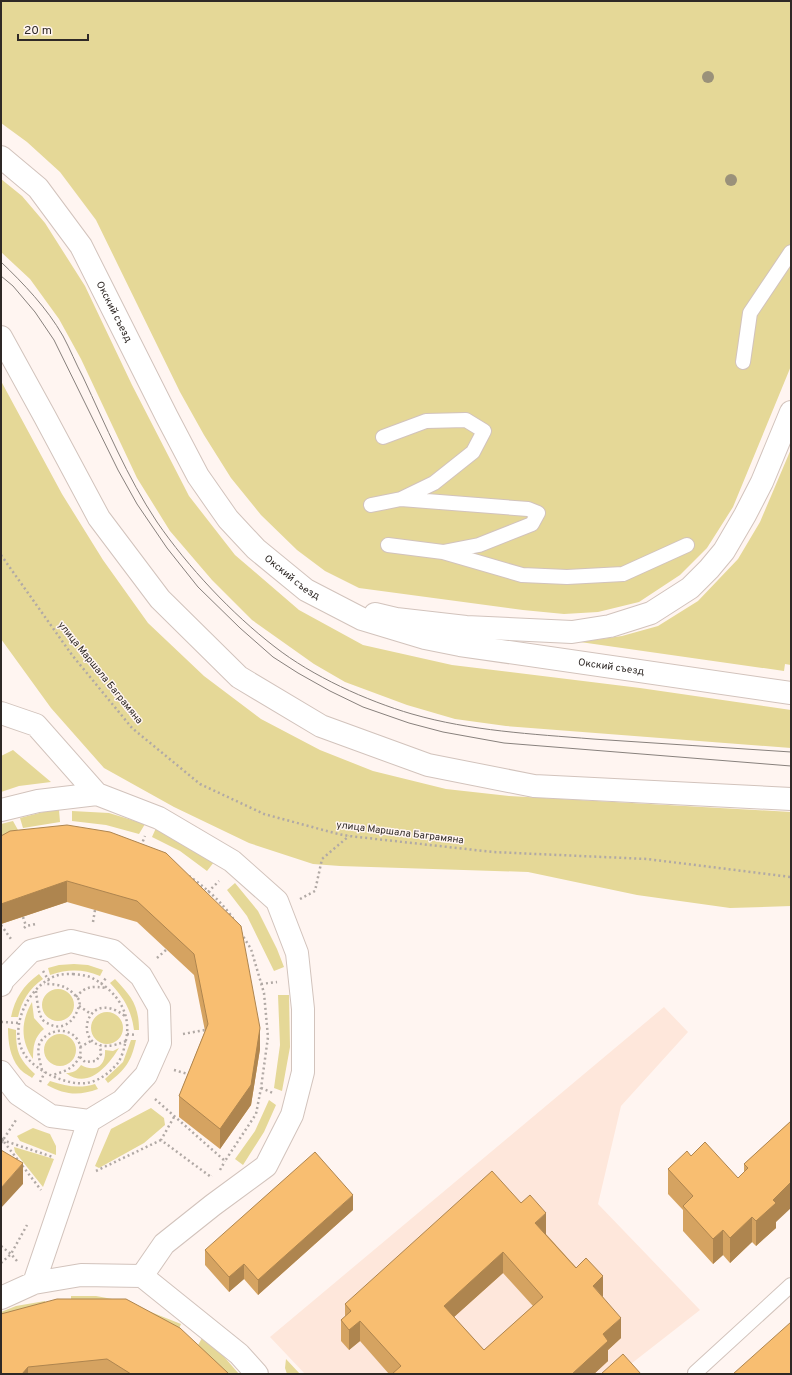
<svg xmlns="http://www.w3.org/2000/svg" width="792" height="1375" font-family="Overpass,sans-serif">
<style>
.built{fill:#fee7db}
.green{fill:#e5d897}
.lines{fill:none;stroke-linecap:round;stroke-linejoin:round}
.lane-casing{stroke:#d2c3bc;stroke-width:16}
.street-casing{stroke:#d2c3bc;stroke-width:24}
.secondary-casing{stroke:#d2c3bc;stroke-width:24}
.primary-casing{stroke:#d2c3bc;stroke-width:24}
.path{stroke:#b1a9a5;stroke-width:2.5;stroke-dasharray:2 3;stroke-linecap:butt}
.lane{stroke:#fff;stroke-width:14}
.street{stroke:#fff;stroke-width:22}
.secondary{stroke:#fff;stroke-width:22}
.primary{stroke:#fff;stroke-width:22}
.tram{stroke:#88817d;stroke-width:1}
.tree{fill:#9a917a}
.wall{fill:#d5a361;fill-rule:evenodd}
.shaded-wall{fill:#ae854f}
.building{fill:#f8be71;stroke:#ae854f;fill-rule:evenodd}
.labels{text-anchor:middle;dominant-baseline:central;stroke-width:3;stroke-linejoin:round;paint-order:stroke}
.street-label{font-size:10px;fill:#2f2926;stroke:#fff5f1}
</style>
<rect width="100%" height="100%" fill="#fff5f1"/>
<path class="built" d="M664,1007L688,1032L621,1106L598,1204L700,1310L618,1374H305L270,1337Z"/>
<path class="green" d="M1,1H791V366L733,507L707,548L680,575L639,602L598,612L564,614L523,610L359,588L325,571L297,550L261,515L231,478L204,435L180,392L96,220L60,172L27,142L1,123Z
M1,179L22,196L45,223L85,286L132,385L189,496L235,555L299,610L363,645L452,665L640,688L791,710V748L506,726L455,719L407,705L345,682L314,664L252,620L212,580L170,531L137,478L81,359L59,319L30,279L1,252Z
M1,381L62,494L103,560L148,623L204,676L261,719L320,750L373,771L446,789L509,796L791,812V906L730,908L637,895L528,872L340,866L313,864L249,843L174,807L104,768L51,708L1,639Z
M791,449V665L785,664L784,671L580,642L622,636L658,626L698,601L738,559L760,522Z
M13,750L51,782L19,786L1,792V756Z
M59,810L60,822L23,828L20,818L47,811Z
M72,811L109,813L145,824L139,834L106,825L72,821Z
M13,821L18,830L1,837V824Z
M156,828L214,862L207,871L180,851L152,837Z
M235,883L258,911L277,949L284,967L274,971L247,916L227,890Z
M74,964L88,965L103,970L100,976C82,969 69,969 50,975L48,968L59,965Z
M39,974L43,979C29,989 22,1000 18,1017H11C15,998 23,986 39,974Z
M115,979C131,996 139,1005 139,1030H134C131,1009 124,998 110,983Z
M42 1005a16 16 0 1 1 32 0a16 16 0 1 1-32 0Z
M278,995H289L290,1047L282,1091L274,1088L280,1045Z
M32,1002L34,1018L44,1029C34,1037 33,1047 33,1059C20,1040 21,1021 32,1002Z
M91 1028a16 16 0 1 1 32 0a16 16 0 1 1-32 0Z
M8,1028L16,1030C16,1052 19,1059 35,1074L32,1078C28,1075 22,1072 19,1068C10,1057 8,1042 8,1028Z
M44 1050a16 16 0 1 1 32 0a16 16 0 1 1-32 0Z
M131,1040H136C131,1062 126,1069 108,1083L105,1079L123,1062Z
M119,1048C108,1066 88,1090 66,1073C73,1073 77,1071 81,1065C95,1073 106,1066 105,1050L113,1051Z
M50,1081C66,1086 79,1089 95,1084L98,1089C79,1096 65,1095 47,1085Z
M269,1100L276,1105L264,1132L243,1165L235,1159L255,1131Z
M151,1108L164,1118L165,1125L144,1143L99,1168L95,1166L111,1129Z
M33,1128L50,1134L56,1146V1155L20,1141L17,1136Z
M14,1147L54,1159L43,1187L15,1152Z
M71,1296H96L123,1301L181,1324L177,1333L71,1307Z
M45,1301L47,1311L1,1325V1312L16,1306Z
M202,1338L220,1352L239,1374H225L197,1347Z
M286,1359L300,1374H287L285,1368Z"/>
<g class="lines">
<g class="lane-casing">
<path id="lane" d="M743,362L750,313L791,252
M383,437L426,421L466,420L484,431L473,452L434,483L401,499L528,509L538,513L532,524L479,545L443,552L522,575L567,577L623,574L687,545
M371,505L401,499
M388,545L443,552
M695,1373L791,1285"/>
</g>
<g class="street-casing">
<path id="street" d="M1,713L36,725L97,794L159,818L232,861L277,901L297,953L303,1009V1072L292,1115L266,1166L213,1205L164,1244L142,1276
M1,810L38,801L97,794
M1,985L3,980L31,951L71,941L113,951L141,976L159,1007L160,1043L146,1075L122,1101L89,1121L34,1283
M1,1072L18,1094L51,1116L89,1121
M1,1298L34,1283L81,1275L142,1276L239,1354L257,1374"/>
</g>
<g class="secondary-casing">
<path id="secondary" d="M375,614L396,619L466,627L572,632L610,626L651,613L690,588L709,569L724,551L745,515L762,482L791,412"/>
</g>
<g class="primary-casing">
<g id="primary">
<path id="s1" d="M1,157L38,188L81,246L167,417L198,476L228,519L256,549L306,590L362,619L425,638L460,645L791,693"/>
<path d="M1,337L45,417L99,518L160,599L239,677L321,726L428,765L534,786L791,799"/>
</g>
</g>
<path class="path" d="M1,555L72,655L132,728L200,784L264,814L338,834L349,836L493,852L647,859L791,877
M141,846L145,836
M189,876C205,887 223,903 234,920
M208,892L219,881
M300,899L315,891L322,859L349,836
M23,917L26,926
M93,922L95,910
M1,925L11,939
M24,928L26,926L36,924
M157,958L167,949
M43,971L49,981
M73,974C80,975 88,975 94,979C119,993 133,1016 125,1044C124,1050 121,1059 117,1064C109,1073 99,1081 87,1083C67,1086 36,1071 25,1055C7,1029 28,987 55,976C61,974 68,974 73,974Z
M101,984L107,977
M261,984L277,982
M36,991C37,1000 38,1012 42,1019C43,1021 47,1023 49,1024C66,1033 78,1016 80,1001C69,987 62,984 44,984
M76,997C85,986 93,986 106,988
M79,1006L91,1014
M1,1022L20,1023
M127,1034L137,1035
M183,1034L205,1030
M126,1041C67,1067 81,980 126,1017
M80,1047L91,1041
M80,1057L85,1062L96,1061L101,1054L100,1045
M42,1070C40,1062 37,1053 39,1045C40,1041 45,1036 49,1034C73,1021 94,1051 70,1068C66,1071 59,1073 53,1075
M174,1070L191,1075
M40,1082L45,1072
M261,1088L273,1093
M155,1099L225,1161L256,1114L261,1088L268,1037L264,993L251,949L241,933
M174,1117L161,1140L211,1177L212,1176
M1,1138L41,1190
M2,1140L53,1157
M1,1143L16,1120
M220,1170L225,1161
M96,1171L161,1140
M1,1246L11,1254L17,1261
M1,1263L11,1254L27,1225"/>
<use href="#lane" class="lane"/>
<use href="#street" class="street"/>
<use href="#secondary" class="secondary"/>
<use href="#primary" class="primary"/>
<path class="tram" d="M1,262C24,284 47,308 63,336C70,349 76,364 83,377C106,426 127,477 157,522C188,567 232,614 275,647C312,676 367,701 412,714C471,731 532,734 593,739C659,743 725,748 791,752
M1,276L13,286L35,312L54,340L118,470L137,504L167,548L198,587L240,628L273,657L298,673L330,691L363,707L409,723L443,732L504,743L791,766"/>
</g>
<g class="tree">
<circle cx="708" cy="77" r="6"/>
<circle cx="731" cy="180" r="6"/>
</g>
<path class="wall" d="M110,832L260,1049L251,1105L220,1149L179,1117V1096L205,1031L194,975L137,922L67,902L1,924V836Z
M791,1121L776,1222V1228L756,1246L752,1242L730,1263L723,1255L713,1264L683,1231V1210L668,1194V1169L691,1156L738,1178L744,1172V1164Z
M353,1210L258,1295L244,1279L229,1292L205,1265V1250Z
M546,1234L603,1297L621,1338L608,1350V1361L594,1374H389L360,1341L349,1350L341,1341V1320L345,1317V1304ZM503,1273L533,1306L484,1350L454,1317Z
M1,1314L228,1374H1Z"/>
<path class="shaded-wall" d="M67,881V902L1,924V904Z
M260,1028V1049L251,1105L220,1149V1129Z
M23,1163V1184L1,1208V1188Z
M791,1182V1208L776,1222V1228L756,1246V1221L773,1200Z
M353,1195V1210L258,1295V1280Z
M546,1213V1234L535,1243V1223Z
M752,1217V1242L730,1263V1238Z
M723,1230V1255L713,1264V1239Z
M503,1252V1273L444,1326V1306Z
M244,1264V1279L229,1292V1277Z
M603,1276V1297L593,1286Z
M621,1318V1338L608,1350V1361L594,1374H572L603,1334Z
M360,1321V1341L349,1350V1330Z
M28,1367V1374H22Z"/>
<path class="building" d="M67,825L110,832L166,853L241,926L260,1028L251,1085L220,1129L179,1096L208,1024L194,954L137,901L67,881L1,904V836L10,831Z
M791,1121V1182L773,1200L776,1203L756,1221L752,1217L730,1238L723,1230L713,1239L683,1206L693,1196L668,1169L687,1151L691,1156L705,1142L738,1178L748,1168L744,1164Z
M1,1150L23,1163L1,1188Z
M315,1152L353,1195L258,1280L244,1264L229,1277L205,1250Z
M492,1171L521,1203L530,1195L546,1213L535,1223L576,1268L586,1258L603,1276L593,1286L621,1318L603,1334L608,1341L572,1374H392L401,1366L360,1321L349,1330L341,1320L351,1311L345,1304ZM503,1252L543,1297L484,1350L444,1306Z
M57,1299H126L180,1328L228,1373L227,1374H131L107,1359L28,1367L22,1374H1V1314Z
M791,1322V1374H733Z
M623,1354L641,1374H601Z"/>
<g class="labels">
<g class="street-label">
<text stroke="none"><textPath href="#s1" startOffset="194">Окский съезд</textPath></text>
<text stroke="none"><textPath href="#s1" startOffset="518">Окский съезд</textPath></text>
<text stroke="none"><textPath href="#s1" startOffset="854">Окский съезд</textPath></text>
<text transform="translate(100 673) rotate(51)">улица Маршала Баграмяна</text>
<text transform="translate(400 833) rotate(7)">улица Маршала Баграмяна</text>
</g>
</g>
<rect width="792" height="1375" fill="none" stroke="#2f2926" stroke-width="4"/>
<path d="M18 34v6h70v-6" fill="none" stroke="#2f2926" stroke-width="2"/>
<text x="24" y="34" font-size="12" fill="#2f2926" stroke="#fff5f1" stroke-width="3" paint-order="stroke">20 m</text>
</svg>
